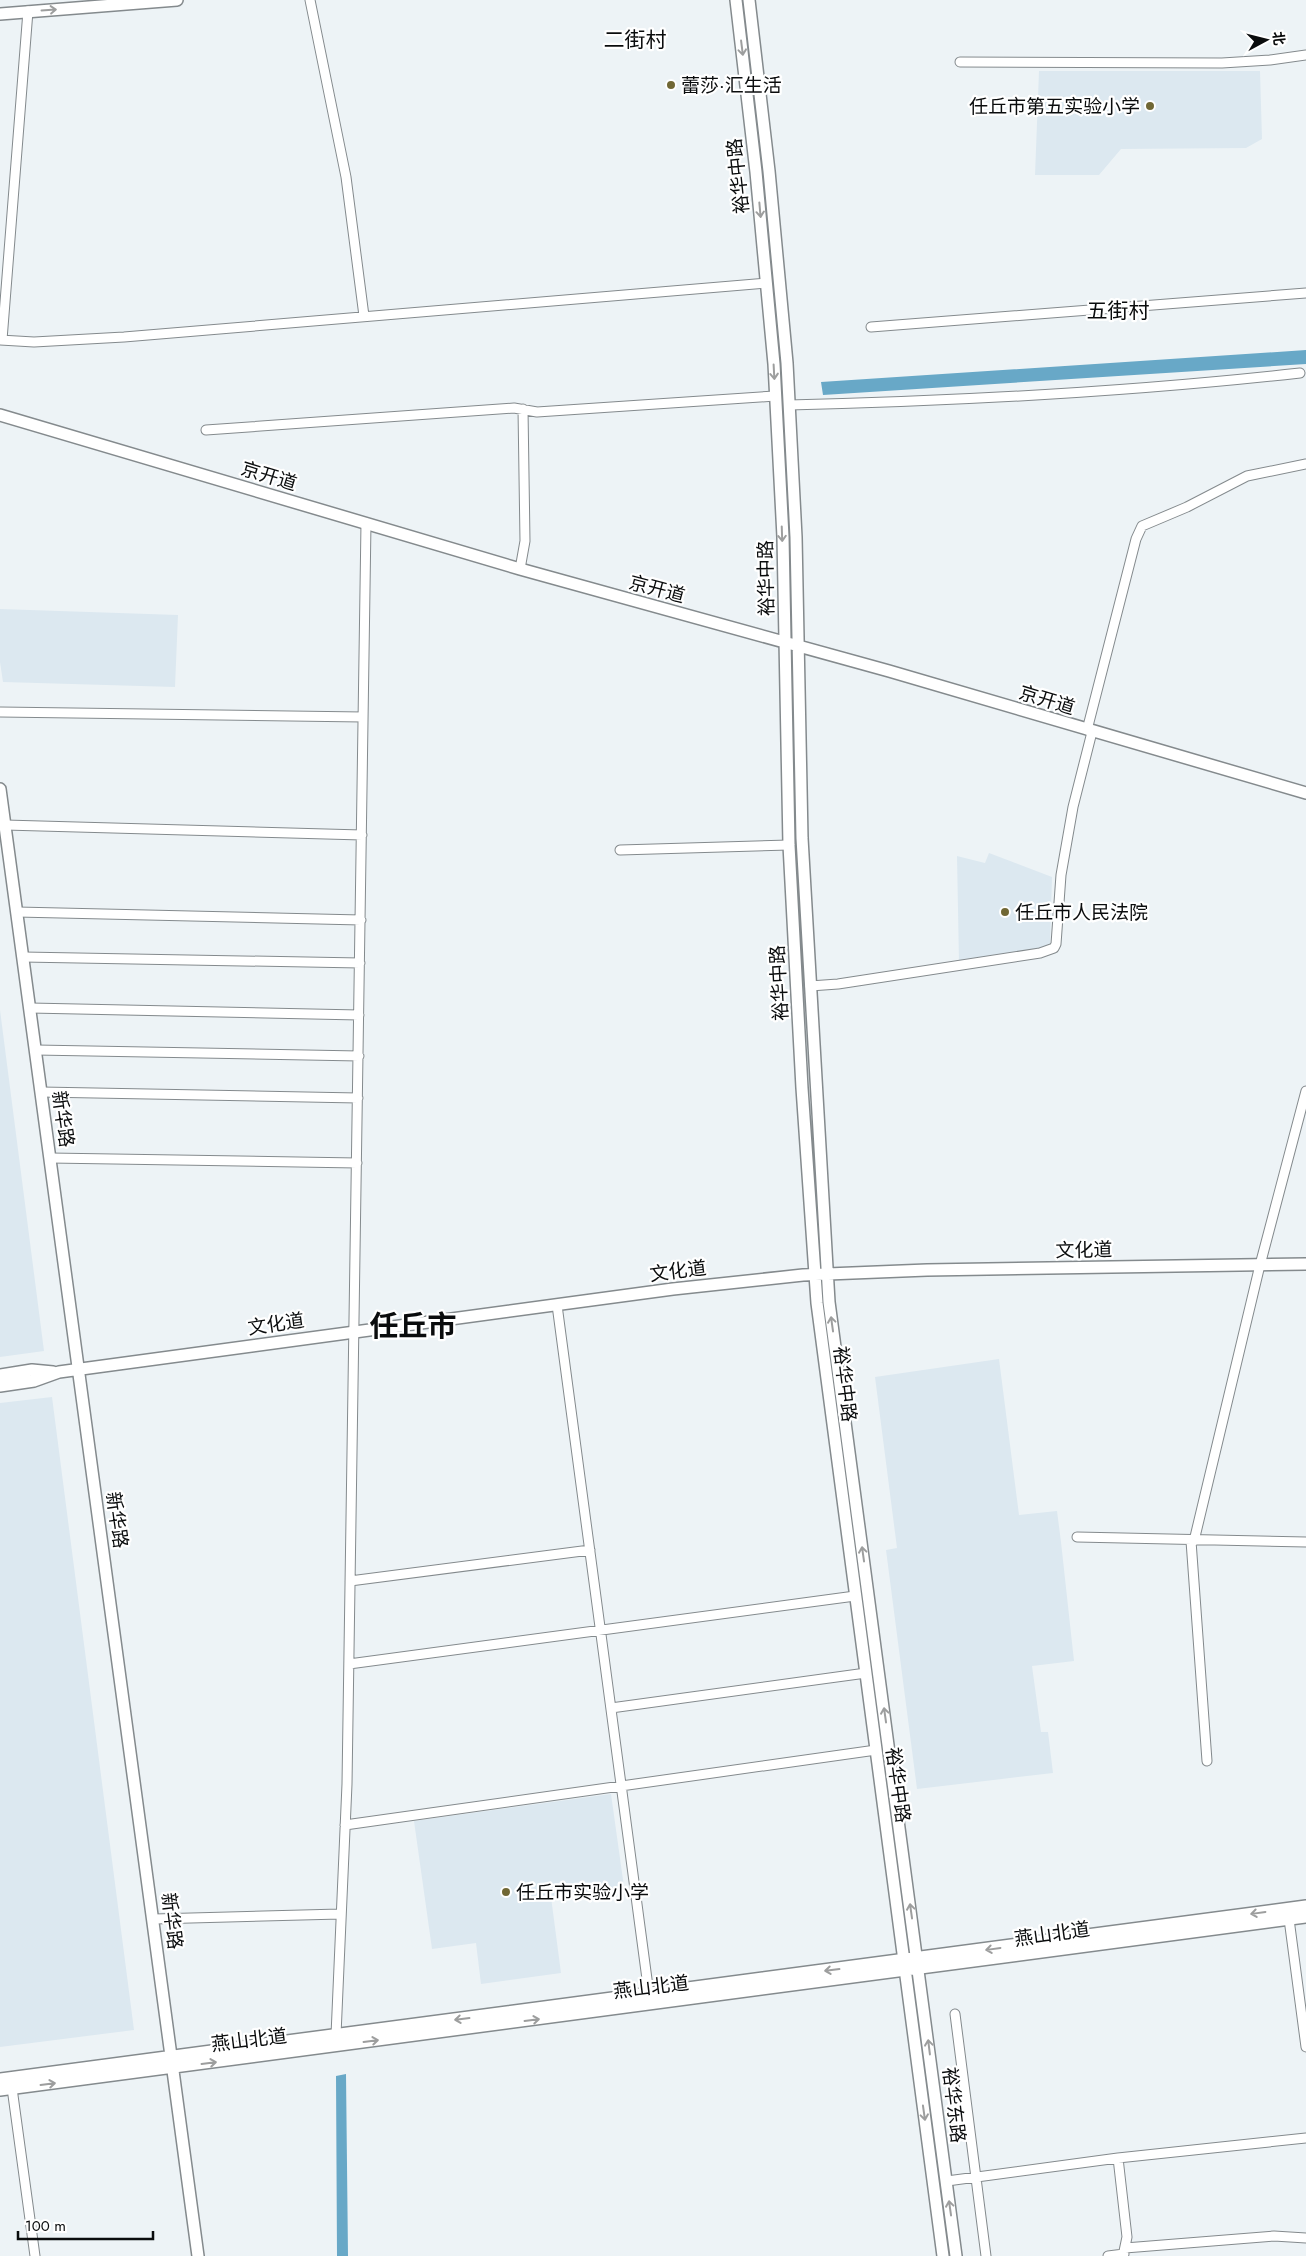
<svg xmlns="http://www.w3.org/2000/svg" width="1306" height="2256" font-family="Jost,'Noto Sans SC',sans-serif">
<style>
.built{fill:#dce8f0}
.water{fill:#68a8c7}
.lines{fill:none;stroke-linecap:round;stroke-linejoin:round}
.minor-casing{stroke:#848a8d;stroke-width:11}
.major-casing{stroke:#848a8d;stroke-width:14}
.minor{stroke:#fff;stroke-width:9}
.major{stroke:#fff;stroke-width:11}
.oneway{stroke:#9d9e9e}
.poi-dot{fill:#706734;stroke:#fff;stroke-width:2}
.labels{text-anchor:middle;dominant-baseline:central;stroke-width:4.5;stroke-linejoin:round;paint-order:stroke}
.poi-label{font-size:19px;fill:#0a0c0d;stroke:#fff;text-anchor:start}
.street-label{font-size:19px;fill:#0a0c0d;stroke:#fff}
.quarter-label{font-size:21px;fill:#0a0c0d;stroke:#fff}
.town-label{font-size:29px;font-weight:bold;fill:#0a0c0d;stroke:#fff}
</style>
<rect width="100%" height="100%" fill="#edf3f6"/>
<path class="built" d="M1039,71H1260L1262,139L1246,148L1121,149L1099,175H1035Z
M0,609L178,615L175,687L3,682L0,662Z
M989,853L1052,877L1050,947L959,963L957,856L985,863Z
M0,1010L44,1351L0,1357Z
M999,1359L1019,1515L1057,1511L1061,1542L1074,1661L1032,1666L1041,1732H1048L1053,1773L917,1789L886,1550L897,1548L875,1377Z
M52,1397L134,2030L0,2047V1403Z
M611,1794L624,1887L551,1897L561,1973L481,1984L476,1943L432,1949L414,1821Z"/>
<path class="water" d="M1306,350V364L823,395L821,382Z
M346,2074L348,2256H337L336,2076Z"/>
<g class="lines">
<g class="minor-casing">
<path id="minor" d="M310,0L346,177L364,316
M960,62L1222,63L1270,60L1306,55
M871,327L1306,293
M0,340L34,342L124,337L766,283
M2,340L28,11
M789,405C959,401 1130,392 1300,373
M206,430L514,408L537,412L775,396
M520,569L525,541L523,409
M0,712L363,717
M1087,730L1136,539L1142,526L1187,507L1247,476L1306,464
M5,825L362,835
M620,850L789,845
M17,912L361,920
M23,957L360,963
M810,986L838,984L1040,953L1054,948L1056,944L1061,875L1073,807L1092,732
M30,1008L359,1015
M36,1050L359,1056
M41,1092L358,1098
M50,1158L357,1163
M557,1305L649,1994
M1077,1537L1306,1542
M1191,1541L1207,1761
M1194,1541L1260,1265L1306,1091
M350,1581L590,1550
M349,1664L855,1596
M611,1708L866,1673
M345,1825L876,1750
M154,1919L340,1914
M1289,1919L1306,2047
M955,2014L986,2256
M336,2035L347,1784L366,523
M12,2088L35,2256
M1118,2158L1127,2237L1123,2256
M947,2181L1118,2158L1306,2138
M1125,2248L1274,2236L1306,2238
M1108,2256L1124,2254"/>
</g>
<g class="major-casing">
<path id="major" d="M736,0L756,172L774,364L783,537L789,845L802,1088L817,1303L943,2256
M749,0L769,171L787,363L796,537L802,838L829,1302L956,2256
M0,14L177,0
M0,415L520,569L889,671L1306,793
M0,789L198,2256
M0,1375L32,1370L53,1372
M0,1386L34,1381L59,1372L673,1289L803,1275L927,1270L1306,1264
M0,2079L1306,1906
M0,2090L1306,1917"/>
</g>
<use href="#minor" class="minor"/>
<use href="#major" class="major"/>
</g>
<defs><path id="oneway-shaft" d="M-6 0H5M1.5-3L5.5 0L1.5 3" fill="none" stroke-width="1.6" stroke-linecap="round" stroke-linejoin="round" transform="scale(1.25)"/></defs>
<g class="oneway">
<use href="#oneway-shaft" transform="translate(49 10) rotate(-4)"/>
<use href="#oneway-shaft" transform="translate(742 48) rotate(83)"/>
<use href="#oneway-shaft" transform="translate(760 210) rotate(85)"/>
<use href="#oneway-shaft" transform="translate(774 372) rotate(87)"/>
<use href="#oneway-shaft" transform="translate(782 534) rotate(88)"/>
<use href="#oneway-shaft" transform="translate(832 1324) rotate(-98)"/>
<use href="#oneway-shaft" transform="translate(863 1554) rotate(-98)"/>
<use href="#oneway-shaft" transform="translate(885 1715) rotate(-98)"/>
<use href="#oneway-shaft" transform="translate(911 1911) rotate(-98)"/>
<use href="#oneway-shaft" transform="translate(1258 1913) rotate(172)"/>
<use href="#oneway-shaft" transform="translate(993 1949) rotate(172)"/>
<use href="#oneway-shaft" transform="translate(832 1970) rotate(173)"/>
<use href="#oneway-shaft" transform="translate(462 2019) rotate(173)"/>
<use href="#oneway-shaft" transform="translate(532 2020) rotate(-7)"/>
<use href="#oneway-shaft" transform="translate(371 2041) rotate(-7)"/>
<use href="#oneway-shaft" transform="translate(929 2047) rotate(-97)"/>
<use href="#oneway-shaft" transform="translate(209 2063) rotate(-7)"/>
<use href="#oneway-shaft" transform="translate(48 2084) rotate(-7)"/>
<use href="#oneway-shaft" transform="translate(924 2113) rotate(82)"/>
<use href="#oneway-shaft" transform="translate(950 2208) rotate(-98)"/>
</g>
<g class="poi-dot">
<circle cx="671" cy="85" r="5"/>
<circle cx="1150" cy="106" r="5"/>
<circle cx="1005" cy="912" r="5"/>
<circle cx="506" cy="1892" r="5"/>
</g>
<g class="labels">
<g class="poi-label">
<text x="681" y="85">蕾莎·汇生活</text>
<text x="1140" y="106" text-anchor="end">任丘市第五实验小学</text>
<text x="1015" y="912">任丘市人民法院</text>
<text x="516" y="1892">任丘市实验小学</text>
</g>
<g class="street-label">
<text transform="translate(738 176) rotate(-96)">裕华中路</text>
<text transform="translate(269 476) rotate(17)">京开道</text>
<text transform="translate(766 578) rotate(-91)">裕华中路</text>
<text transform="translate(657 589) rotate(15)">京开道</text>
<text transform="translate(1047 700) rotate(17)">京开道</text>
<text transform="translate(779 983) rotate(-93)">裕华中路</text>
<text transform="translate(63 1119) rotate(82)">新华路</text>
<text transform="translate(1084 1250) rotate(-1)">文化道</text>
<text transform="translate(678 1271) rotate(-7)">文化道</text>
<text transform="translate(276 1324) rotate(-8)">文化道</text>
<text transform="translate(845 1384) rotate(83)">裕华中路</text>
<text transform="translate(117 1520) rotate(82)">新华路</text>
<text transform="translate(898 1785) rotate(82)">裕华中路</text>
<text transform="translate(172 1921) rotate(83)">新华路</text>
<text transform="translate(1052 1934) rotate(-8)">燕山北道</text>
<text transform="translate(651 1987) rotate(-7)">燕山北道</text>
<text transform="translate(249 2040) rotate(-7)">燕山北道</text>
<text transform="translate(954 2105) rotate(83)">裕华东路</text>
</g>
<g class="quarter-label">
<text x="635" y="40">二街村</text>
<text x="1118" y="311">五街村</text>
</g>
<g class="town-label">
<text x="413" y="1326">任丘市</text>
</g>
</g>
<g transform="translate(1266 40) rotate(83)" stroke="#ffffff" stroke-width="4" paint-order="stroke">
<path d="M0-4L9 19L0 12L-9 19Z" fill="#0a0c0d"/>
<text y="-8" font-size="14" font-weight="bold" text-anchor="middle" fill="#0a0c0d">北</text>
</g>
<path d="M18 2231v8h135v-8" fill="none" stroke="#0a0c0d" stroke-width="2.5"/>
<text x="25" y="2231" font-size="15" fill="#0a0c0d" stroke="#ffffff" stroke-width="4" paint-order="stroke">100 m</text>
</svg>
